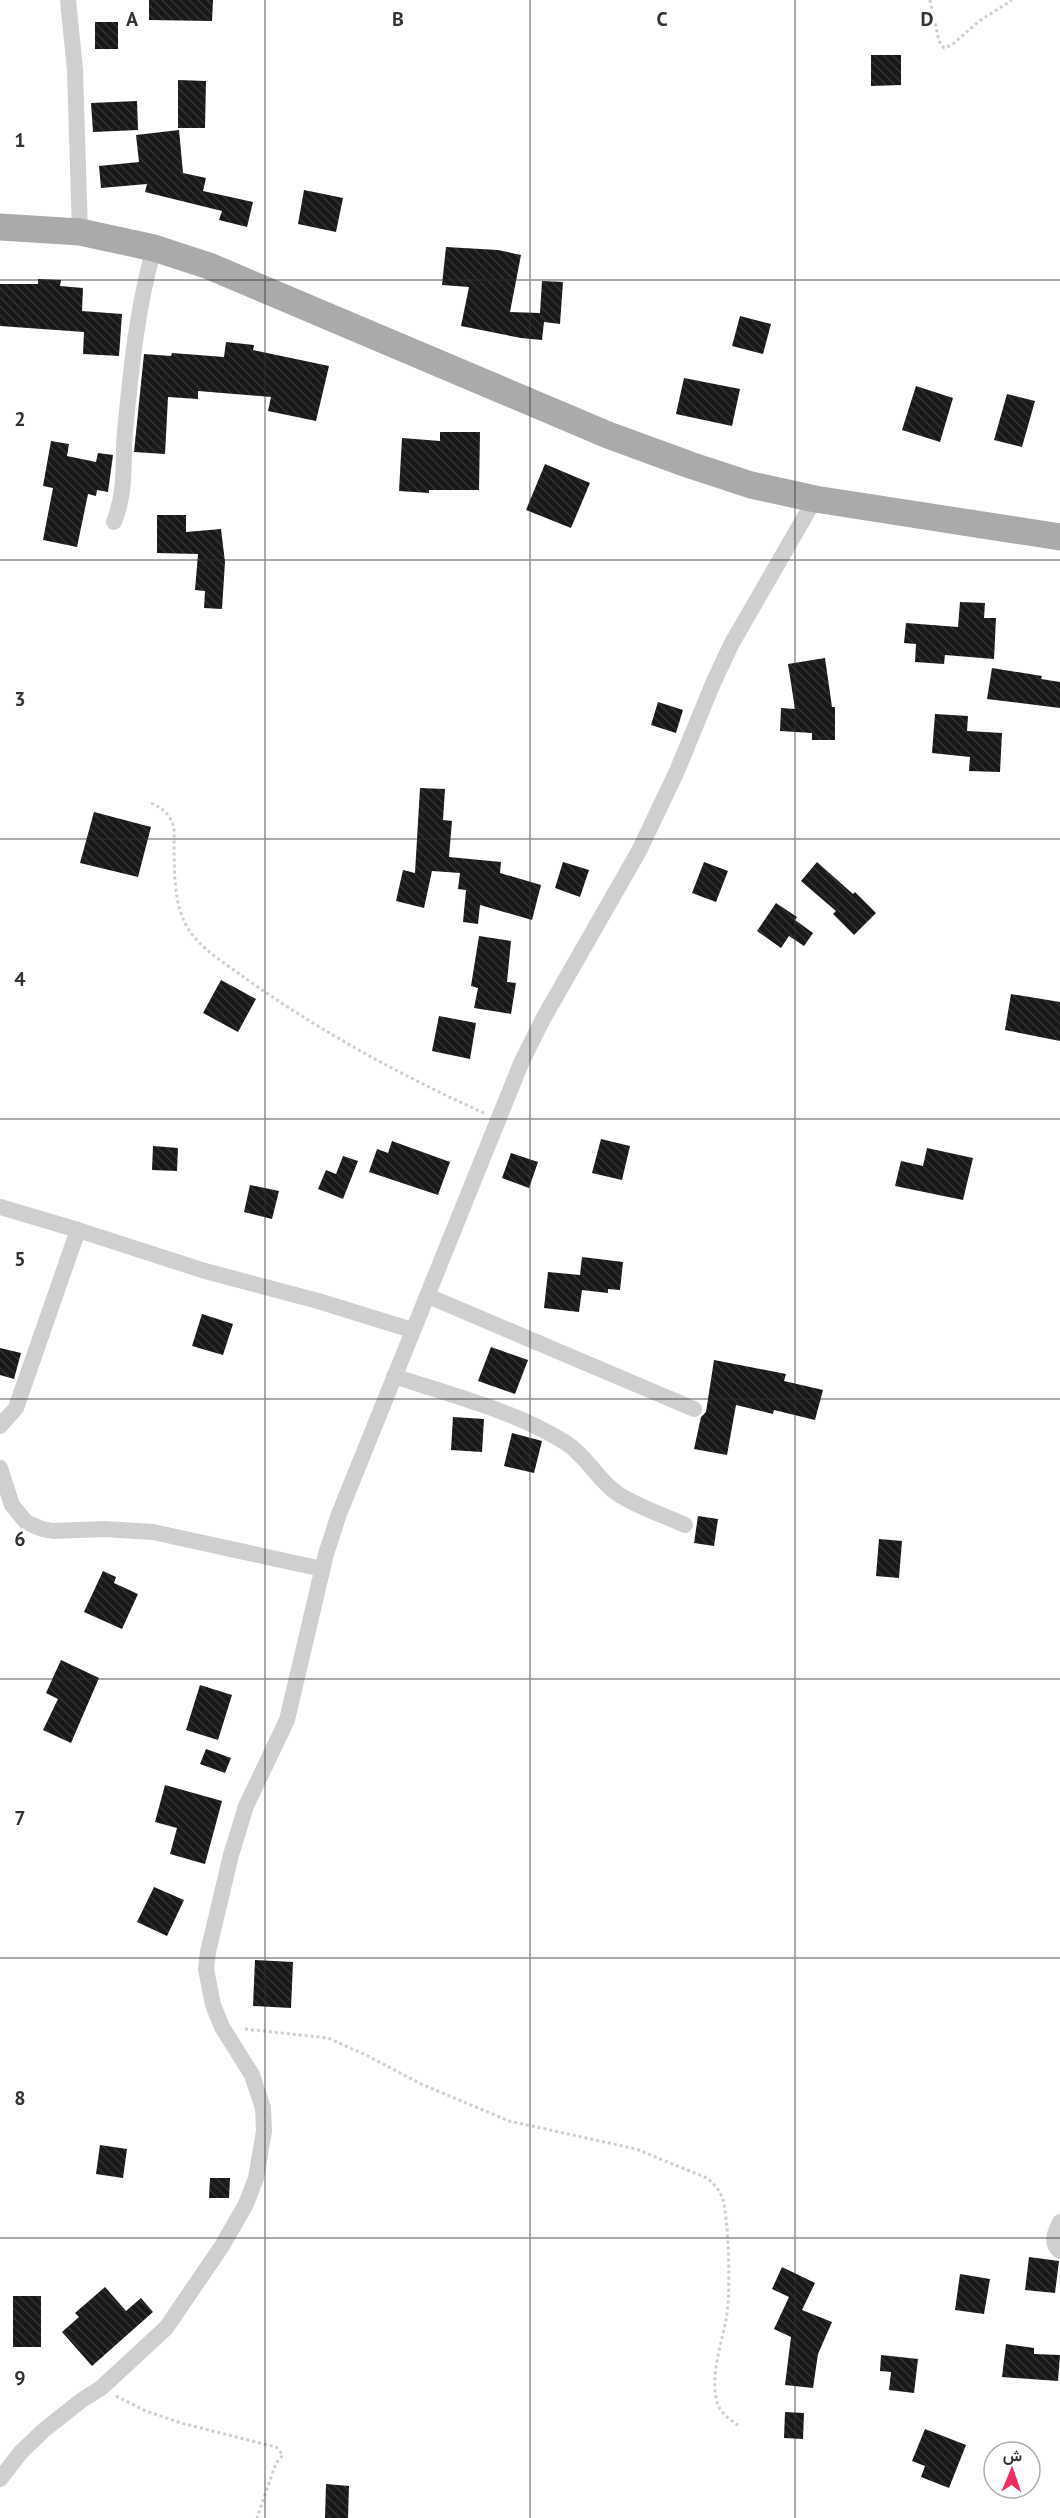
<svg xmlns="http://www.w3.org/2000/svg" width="1060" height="2518" font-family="'PT Sans',Vazirmatn,sans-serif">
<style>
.building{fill:url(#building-back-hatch)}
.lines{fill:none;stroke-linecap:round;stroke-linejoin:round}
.path{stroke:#cfcfcf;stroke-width:3;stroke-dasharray:3 3;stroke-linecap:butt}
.street{stroke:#cfcfcf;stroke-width:16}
.primary{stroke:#aaa;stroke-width:27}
.grid{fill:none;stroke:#323232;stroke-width:1.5;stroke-opacity:0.55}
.grid-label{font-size:20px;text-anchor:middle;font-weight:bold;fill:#323232;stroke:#fff;stroke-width:6;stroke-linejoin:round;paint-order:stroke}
</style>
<defs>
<pattern id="building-back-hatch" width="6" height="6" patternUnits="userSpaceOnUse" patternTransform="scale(1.5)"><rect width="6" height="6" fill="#191919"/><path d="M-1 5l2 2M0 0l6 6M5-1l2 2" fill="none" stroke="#323232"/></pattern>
</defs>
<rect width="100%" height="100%" fill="#fff"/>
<path class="building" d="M149,0H213L212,21L149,20Z
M95,22H118V49H95Z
M871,55H901V85L871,86Z
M178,80L206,81L205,128H178Z
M137,101L138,130L93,132L91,103Z
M179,130L183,173L206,178L203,191L253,202L247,227L219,220L222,211L145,192L147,184L101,188L99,166L139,162L136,135Z
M304,190L343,198L336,232L298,224Z
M446,247L498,250L521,255L510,312L540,313L542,281L563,282L560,324L544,322L542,340L521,338L461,326L469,287L442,285Z
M38,279L61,280L60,286L83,288L82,311L122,314L119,356L83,354L84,332L0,326V284H38Z
M740,316L771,324L763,354L732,346Z
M226,342L254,345L253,350L329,366L316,421L268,411L271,397L198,391V399L168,397L165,454L134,452L144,354L171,356L172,353L224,357Z
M684,378L740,389L732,426L676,414Z
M916,386L953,398L940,442L902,430Z
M1007,394L1035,401L1022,447L994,440Z
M440,432H480L479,490H429V493L399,491L402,438L440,441Z
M51,441L69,444L67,456L96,462L98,453L113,455L108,492L97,490L96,496L88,494L77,547L43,540L53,488L43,486Z
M545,464L590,483L571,528L526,510Z
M157,515H186V532L221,529L225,562L222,609L204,608L205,591L195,590L198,554L157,553Z
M960,602L985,603L984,618H996L994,659L945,655L944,664L915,662L916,644L904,643L906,623L958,627Z
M825,658L832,707H835V740H812V733L780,731L781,708L795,709L788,664Z
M992,668L1042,676L1041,679L1060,682V708L987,699Z
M658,702L683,710L676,733L651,725Z
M935,714L968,716L967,731L1002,733L1000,772L969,771L970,757L932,753Z
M420,788L445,789L443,820L452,821L449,857L501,862L500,873L541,885L532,920L480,905L478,924L463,922L466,890L458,889L460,873L432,871L424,908L396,901L403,870L415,873Z
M94,812L151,827L138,877L80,863Z
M563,862L589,870L580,897L555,888Z
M704,862L728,871L716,902L692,893Z
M817,862L853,894L855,892L876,913L854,935L833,914L836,911L801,881Z
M776,903L797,917L795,920L813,933L804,946L789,936L781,948L757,931Z
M479,936L511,941L507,982L516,983L511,1014L474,1008L478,988L471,986Z
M221,980L256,999L238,1032L203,1013Z
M1011,994L1060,1002V1041L1005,1030Z
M439,1016L476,1023L470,1059L432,1051Z
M601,1139L630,1146L622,1180L592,1173Z
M392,1141L450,1162L438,1195L369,1172L377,1149L388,1153Z
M153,1146L178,1148L177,1171L152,1170Z
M927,1148L973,1158L963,1200L895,1186L901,1161L923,1166Z
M511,1153L538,1162L529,1188L502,1178Z
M343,1156L358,1161L343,1199L318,1189L326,1170L336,1174Z
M250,1185L279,1191L272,1219L244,1212Z
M582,1257L623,1262L620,1290L608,1289V1293L582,1290L579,1312L544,1308L548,1272L580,1275Z
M202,1314L233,1324L223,1355L192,1346Z
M491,1347L528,1360L515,1394L478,1381Z
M0,1348L21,1353L14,1379L0,1375Z
M714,1360L786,1374L784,1381L823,1390L815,1420L774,1410L773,1414L736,1405L727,1455L694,1449L701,1417L706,1412Z
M453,1417L484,1419L482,1452L451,1450Z
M512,1433L542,1441L534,1473L504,1466Z
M698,1516L718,1519L714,1546L694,1543Z
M879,1539L902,1541L899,1578L876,1576Z
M103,1571L116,1577L114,1583L138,1594L122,1629L84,1612Z
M61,1660L99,1678L71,1743L43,1730L58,1699L46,1693Z
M200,1685L232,1695L218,1740L186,1730Z
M206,1749L231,1758L225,1773L200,1764Z
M165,1785L222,1801L205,1864L170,1854L177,1828L155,1822Z
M154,1887L184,1900L167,1936L137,1922Z
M255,1960L293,1962L291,2008L253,2006Z
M100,2145L127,2149L123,2178L96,2174Z
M210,2178H230L229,2198H209Z
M1029,2257L1059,2261L1055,2293L1025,2290Z
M782,2267L815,2283L802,2310L832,2322L818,2354L813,2388L785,2385L791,2337L774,2329L789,2297L772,2289Z
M960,2274L990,2279L984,2314L955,2310Z
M105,2287L126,2311L141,2298L153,2312L92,2366L62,2332L79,2317L75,2313Z
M13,2296H41V2347H13Z
M1006,2344L1034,2348V2354L1060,2355L1058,2381L1002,2377Z
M881,2355L918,2359L914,2393L889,2390L891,2372L880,2371Z
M785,2412L804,2413L803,2439L784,2438Z
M925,2429L966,2445L949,2488L921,2477L925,2466L912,2461Z
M326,2484L349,2486L348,2518H325Z"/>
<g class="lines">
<path class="path" d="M930,0L939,41L944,48L952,45L978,22L1012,0
M151,803C164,809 170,814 174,828C175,860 171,898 187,927C200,949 226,964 245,978C321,1032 400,1075 484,1113
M245,2029L328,2038L368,2056L421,2084L509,2121L636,2149L707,2178C714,2184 720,2190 723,2200C729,2222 731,2296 726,2320C721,2346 710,2375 717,2402C720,2413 729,2419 738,2425
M116,2396L146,2411L181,2423L276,2447L283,2455L276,2463L257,2518"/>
<path class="street" d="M68,0L75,70L80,232
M114,522C127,488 122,466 125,431C131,369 137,308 154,248
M0,1207L78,1230L205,1271L318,1301L412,1330
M428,1296L694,1409
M394,1376C450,1395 516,1411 566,1443C587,1456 597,1480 618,1494C638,1507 663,1515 685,1525
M0,1426L16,1408L78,1230
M0,1468L12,1505L26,1522L42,1529L53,1531L104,1529L153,1532L322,1569
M1060,2222C1055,2232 1050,2243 1060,2251
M0,2479L21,2452L44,2430L82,2400L101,2388L166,2328L222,2246L246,2204L256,2178L264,2131L263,2108L252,2075L222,2027L213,2005L206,1969L208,1952L231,1855L246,1806L287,1720L326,1554L339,1514L522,1061L543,1019L639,851L677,771L714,681L732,643L815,499"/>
<path class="primary" d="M0,227L80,232L154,248L209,266L608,435L690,465L751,485L815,499L1060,537"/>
</g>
<path class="grid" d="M265,0V2518M530,0V2518M795,0V2518M0,280H1060M0,560H1060M0,839H1060M0,1119H1060M0,1399H1060M0,1679H1060M0,1958H1060M0,2238H1060"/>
<g class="grid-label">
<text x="132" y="26">A</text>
<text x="398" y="26">B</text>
<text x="662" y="26">C</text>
<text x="927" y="26">D</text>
<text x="20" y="147">1</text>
<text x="20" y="426">2</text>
<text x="20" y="706">3</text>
<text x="20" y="986">4</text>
<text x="20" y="1266">5</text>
<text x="20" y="1546">6</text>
<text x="20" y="1825">7</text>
<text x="20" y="2105">8</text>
<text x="20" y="2385">9</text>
</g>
<g transform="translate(1012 2470) rotate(2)"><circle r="28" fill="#ffffff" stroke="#adadad" stroke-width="1.5"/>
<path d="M0-4.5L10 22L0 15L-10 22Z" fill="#ef2f5f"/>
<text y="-9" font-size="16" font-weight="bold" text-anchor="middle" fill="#323232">ش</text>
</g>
</svg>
